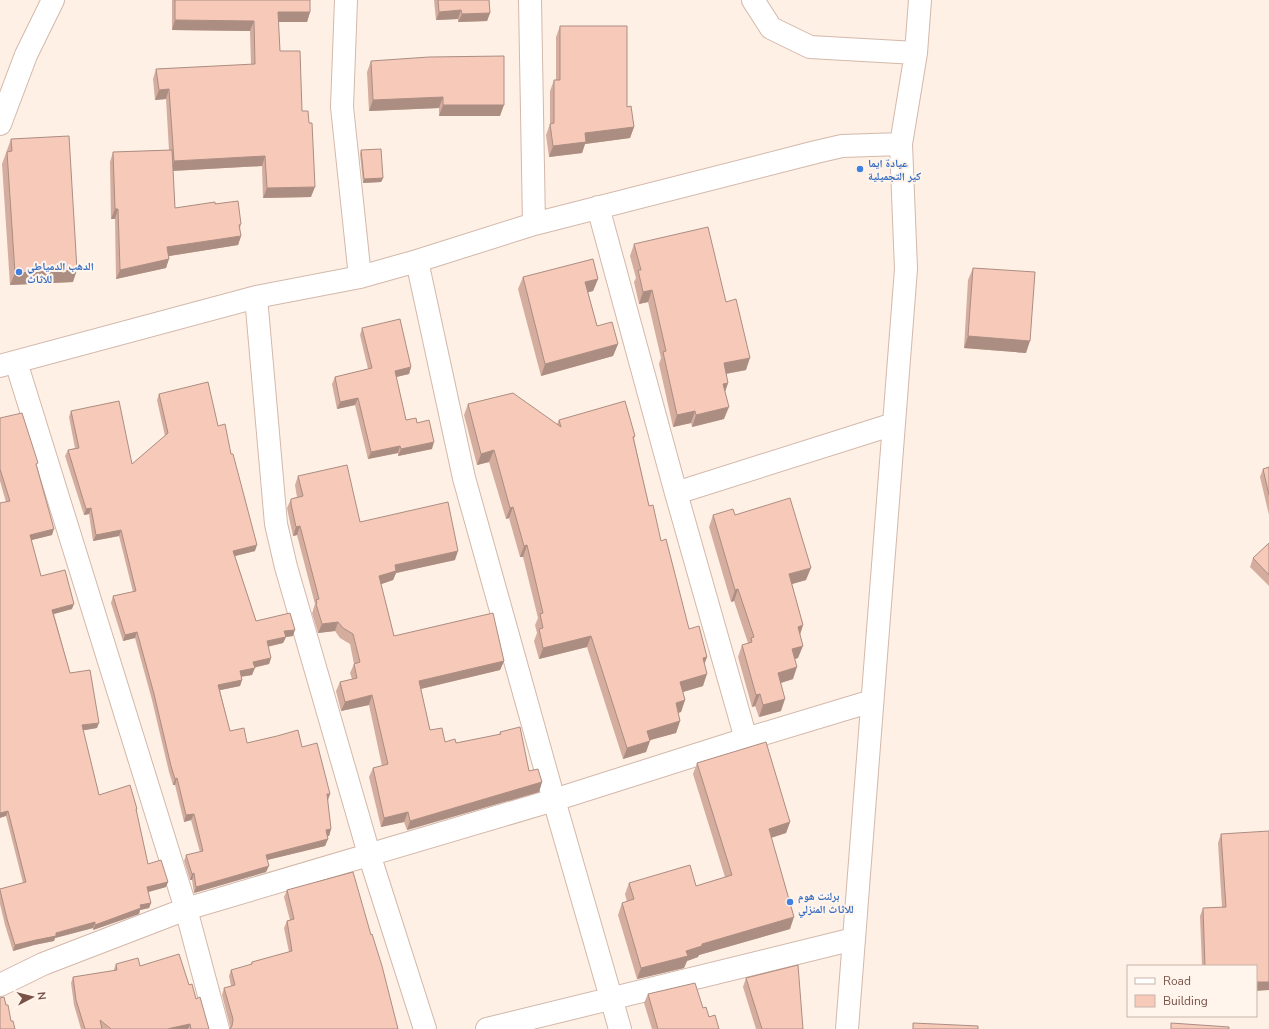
<svg xmlns="http://www.w3.org/2000/svg" width="1269" height="1029" font-family="'Nunito Sans','Noto Naskh Arabic',sans-serif">
<style>
.lines{fill:none;stroke-linecap:round;stroke-linejoin:round}
.minor-casing{stroke:#d3b8ab;stroke-width:24}
.minor{stroke:#fff;stroke-width:22}
.wall{fill:#d4ad9f}
.shaded-wall{fill:#ac8d82}
.building{fill:#f6c9b9;stroke:#ac8d82}
.shop-dot{fill:#3f7fe0;stroke:#fff5ec;stroke-width:1.5}
.labels{text-anchor:middle;dominant-baseline:central;stroke-width:4;stroke-linejoin:round;paint-order:stroke}
.shop-label{font-size:11px;font-weight:bold;fill:#366cbe;stroke:#fff5ec;text-anchor:start}
</style>
<rect width="100%" height="100%" fill="#fef0e4"/>
<g class="lines">
<g class="minor-casing">
<path id="minor" d="M346,0L342,107L360,277
M530,0L534,224
M753,0L771,28L810,47L916,53
M0,124L26,55L53,0
M598,207L676,493L746,739
M417,261L464,478L554,800L620,1029
M256,297L276,524L286,567L369,854L425,1029
M16,362L186,909L218,1029
M0,366L256,297L360,277L417,261L534,224L816,152L842,146L901,144
M676,493L894,424
M0,985L43,964L186,909L554,800L746,739L872,701
M487,1029L854,939
M847,1029L906,269L901,144L916,53L920,0"/>
</g>
<use href="#minor" class="minor"/>
</g>
<path class="wall" d="M172,0H310V12L307,22H278L280,51L302,111L311,197L263,198L262,166L173,171L175,208L215,204L241,224L240,229L241,236L238,245L169,256L166,268L116,279L115,219H111L110,162L113,152L169,150L166,99L155,100L153,79L156,69L251,65L250,31L172,30Z
M434,0H489L490,13L487,21L458,22V19L436,20Z
M560,26L627,107L634,127L630,138L585,144L582,153L549,157L546,135L550,124V91L554,80H556V37Z
M371,61L500,116H439V108L369,111L367,72Z
M11,139L73,282L10,285L2,164Z
M361,150L383,178L381,182L363,183L360,154Z
M634,244L726,302L746,370L726,374L728,383L725,391L724,419L692,427L691,423L673,427L659,364L661,358L648,302L639,304L634,282L636,278L630,256Z
M973,268L1026,353L964,348L968,280Z
M523,277L598,279L593,291L588,292L597,326L618,344L613,356L541,376L518,289Z
M362,328L411,367L409,374L396,377L406,420L417,423L432,449L398,456V453L368,459L355,405L337,409L332,384L335,377L368,369L360,335Z
M159,394L218,426L231,454L255,551L235,556L256,621L293,636L286,637L283,643L268,647L271,658L269,664L254,668L252,675L241,677L242,680L240,686L220,690L230,731L247,743L302,747L330,794L327,800L331,829L329,836H327L328,839L325,846L267,860L266,872L194,893L192,880H190L184,861L186,855L200,852L191,820L184,822L175,785H173L169,772L152,700L135,638L123,641L111,603L113,596L133,592L119,536L93,541L89,514L84,515L65,456L68,450L75,448L69,417L71,411L132,464L165,436L157,400Z
M468,404L557,424L559,420L635,436L634,439L649,506L661,541L689,629L707,657L704,664L703,686L683,692L685,700L681,712L678,713L680,721L676,733L650,740L646,752L623,759L587,647L539,659L534,641L537,633L535,625L538,618L523,557H520L509,518L506,519L489,462L477,465L464,415Z
M0,418L37,466L52,535L31,540L41,576L72,609L54,614L70,673L97,728L83,730L99,795L137,809L136,812L148,864L168,882L166,887L148,892L151,903L149,908L140,910L139,914L93,930V928L55,938L54,941L34,945L13,951L5,925L0,904V889L23,883L6,816V502L0,481Z
M1269,467V515L1260,477L1263,469Z
M298,476L360,522L455,560L396,573L393,580L381,584L394,636L504,661L500,670L421,689L430,730L445,742L456,743L499,735L500,732L529,771L542,782L539,792L407,830L404,822L381,827L369,777L373,768L382,766L369,705L341,711L336,691L340,682L352,679L350,673L354,664L350,644L340,638L335,631L318,633L312,613L313,611V610L315,604L297,535L293,536L288,513L287,508L291,499L297,497L295,485Z
M713,515H735L806,580L792,584L803,625L800,635L798,658L794,659L793,679L781,683V711L759,717L755,706L752,707L738,657L742,645L748,643L734,601L731,602L709,527Z
M1269,543V586L1250,567L1253,558Z
M697,763L790,822L786,833L771,838L790,929L699,955L698,957L687,961L684,968L637,979L618,915L622,903L627,902L625,894L629,883L696,886L725,877L693,774Z
M1221,834L1256,966H1202L1200,916L1203,908L1222,907L1218,843Z
M287,890L398,1029H230V1026L222,995L224,988L231,986L229,976L231,970L250,965L252,962L289,952L284,928L287,921L290,920L284,897Z
M116,964L140,966L189,985L196,999L209,1029H81L74,1005L71,983L73,977L114,971V969Z
M746,978L803,1029H756L743,987Z
M648,994L703,1008L719,1029H652L644,1003Z"/>
<path class="shaded-wall" d="M461,10L458,19L436,20L439,12Z
M278,12H310L307,22H274Z
M490,13L487,21L458,22L462,14Z
M175,20L254,21L250,31L172,30Z
M169,89L166,99L155,100L159,90Z
M443,97L439,108L369,111L373,100Z
M443,105H504L500,116H439Z
M634,127L630,138L585,144L582,153L549,157L553,146L585,133Z
M265,156L262,166L170,171L174,161Z
M383,178L381,182L363,183L364,179Z
M315,187L311,197L263,198L267,188Z
M115,209H118L115,219H111Z
M241,236L238,245L163,257L167,247Z
M169,259L166,268L116,279L120,270Z
M77,270L73,282L10,285L15,273Z
M598,279L593,291L581,294L585,282Z
M652,290L648,302L639,304L643,292Z
M968,336L1030,341L1026,353L964,348Z
M618,344L613,356L541,376L545,364Z
M750,358L746,370L719,375L724,363Z
M411,367L409,374L392,378L395,371Z
M728,383L724,395L723,384Z
M358,398L355,405L337,409L340,402Z
M729,407L724,419L692,427L696,415Z
M695,411L691,423L673,427L677,415Z
M434,442L432,449L398,456L401,449Z
M400,446L398,453L368,459L371,452Z
M494,450L489,462L477,465L481,454Z
M513,507L509,518L506,519L510,508Z
M91,508L89,514L84,515L86,509Z
M300,526L297,535L293,536L296,527Z
M54,529L52,535L28,541L30,535Z
M121,530L119,536L93,541L96,535Z
M257,545L255,551L231,557L233,551Z
M527,545L523,557H520L524,546Z
M458,551L455,560L396,573L393,580L376,586L379,576L395,565Z
M811,568L806,580L785,586L789,574Z
M738,589L734,601L731,602L735,590Z
M74,604L72,609L50,615L52,610Z
M338,622L335,631L318,633L322,624Z
M803,625L799,637L798,627Z
M295,630L293,636L286,637L283,643L265,647L267,641L284,631Z
M137,632L135,638L123,641L125,635Z
M591,636L587,647L539,659L543,648Z
M803,646L798,658L787,661L792,649Z
M707,657L703,668V658Z
M271,658L269,664L251,668L253,662Z
M504,661L500,670L416,690L419,681Z
M797,667L793,679L774,685L778,673Z
M255,668L252,675L238,677L240,671Z
M707,674L703,686L676,694L680,682Z
M242,680L240,686L216,691L218,685Z
M760,694L755,706L752,707L756,695Z
M372,695L369,705L341,711L345,702Z
M785,699L781,711L759,717L763,705Z
M685,700L681,712L671,715L676,703Z
M680,721L676,733L643,742L647,731Z
M99,723L97,728L80,731L82,725Z
M650,741L646,752L623,759L627,748Z
M177,778L175,785H173L175,779Z
M542,782L539,792L407,830L410,821Z
M327,794H330L328,800L325,801Z
M8,811L6,816L0,818V813Z
M408,812L404,822L381,827L384,818Z
M194,814L191,820L184,822L186,815Z
M790,822L786,833L764,840L769,829Z
M331,829L329,836H324L326,830Z
M328,839L325,846L263,861L266,855Z
M269,866L266,872L194,893L196,887Z
M194,873L192,880H190L192,874Z
M168,882L166,887L145,893L147,887Z
M151,903L149,908L140,910L139,914L93,930L95,925L140,905Z
M794,917L790,929L699,955L698,957L687,961L684,968L637,979L641,968L686,951L702,944Z
M95,922L93,928L55,938L54,941L34,945L13,951L15,945Z
M1256,982H1269V990L1256,991Z
M190,1024L188,1029H167Z"/>
<path class="building" d="M175,0H310V12H278L280,51H300L302,111H308L309,123H312L315,187L267,188L265,156L174,161L169,89L159,90L156,69L255,64L254,21L175,20Z
M438,0H489L490,13L462,14L461,10L439,12Z
M560,26H627V107L631,106L634,127L585,133L586,142L553,146L550,124L554,123V80H560Z
M504,56V105H443V97L373,100L371,61L429,57Z
M69,136L77,270L15,273L7,152L12,151L11,139Z
M381,149L383,178L364,179L361,150Z
M172,150L175,208L215,202V204L238,201L241,224L239,225L241,236L167,247L169,259L120,270L118,209H115L113,152Z
M708,227L726,302L736,299L750,358L724,363L728,383L723,384L729,407L696,415L695,411L677,415L663,352L666,351L652,290L643,292L638,270H641L634,244Z
M593,259L598,279L585,282L597,326L612,322L618,344L545,364L523,277Z
M973,268L1035,272L1030,341L968,336Z
M400,319L411,367L395,371L406,420L416,418L417,423L429,420L434,442L401,449L400,446L371,452L358,398L340,402L335,377L372,368L362,328Z
M208,382L218,426L225,424L231,454H233L257,545L233,551L256,621L290,613L295,630L284,631L286,637L267,641L271,658L253,662L255,668L240,671L242,680L218,685L230,731L244,728L247,743L277,736L298,730L302,747L317,743L330,794H327L331,829L326,830L328,839L266,855L269,866L196,887L194,873L192,874L186,855L203,851L194,814L186,815L177,778L175,779L171,766L154,694L137,632L125,635L113,596L136,591L121,530L96,535L91,508L86,509L68,450L79,448L71,411L119,401L132,464L168,433L159,394Z
M513,393L561,427L559,420L625,401L635,436L633,437L649,506L653,505L661,541L666,539L689,629L699,626L707,657L703,658L707,674L680,682L685,700L676,703L680,721L647,731L650,741L627,748L591,636L543,648L539,629L543,628L540,614L543,613L527,545L524,546L513,507L510,508L494,450L481,454L468,404Z
M22,413L38,463L36,464L54,529L30,535L41,576L65,570L74,604L52,610L70,673L90,670L99,723L82,725L99,795L130,785L137,809H136L148,864L161,860L168,882L147,887L151,903L140,905L141,908L95,925V922L56,933V936L36,940L15,945L7,919L0,890V889L26,882L8,811L0,813V503L10,501L0,469V418Z
M347,465L360,522L448,502L458,551L395,565L396,571L379,576L394,636L493,613L504,661L419,681L430,730L442,728L445,742L455,739L456,743L501,734L500,732L520,727L529,771L538,769L542,782L410,821L408,812L384,818L373,768L388,764L372,695L345,702L340,682L357,678L354,664L360,662L353,634L343,628L338,622L322,624L316,604L317,603L316,600L319,599L300,526L296,527L291,504V499L303,496L298,476Z
M1269,467V495L1263,469Z
M790,498L811,568L789,574L803,625L798,627L803,646L792,649L797,667L778,673L785,699L763,705L760,694L756,695L742,645L752,642L751,638L754,637L738,589L735,590L713,515L733,509L735,515Z
M1269,543V575L1253,558Z
M766,742L790,822L769,829L794,917L702,944V946L686,951L688,956L641,968L622,903L634,899L629,883L690,865L696,886L732,875L697,763Z
M1269,831V982H1256V966H1205L1203,908L1226,907L1221,834Z
M353,872L371,935L372,934L382,966L398,1029H230L232,1026L233,1019L224,988L235,985L231,970L252,964V962L292,951L287,921L294,919L287,890Z
M179,954L189,985L192,984L196,999L200,997L209,1029H191L190,1024L167,1029H111L100,1020L102,1029H85L76,1000L73,977L117,970L116,964L138,958L140,966Z
M798,965L803,1029H762L746,978Z
M695,983L703,1008L706,1007L709,1017L715,1015L719,1029H658L648,994Z
M4,997L6,1005H8L11,1021H13L15,1029H0V998Z
M913,1023L978,1026V1029H913Z
M1171,1023L1229,1027V1029H1171Z"/>
<g class="shop-dot">
<circle cx="860" cy="169" r="4"/>
<circle cx="19" cy="272" r="4"/>
<circle cx="790" cy="902" r="4"/>
</g>
<g class="labels">
<g class="shop-label">
<text x="868" y="163">عيادة ايما<tspan x="868" dy="13">كير التجميلية</tspan></text>
<text x="27" y="266">الدهب الدمياطي<tspan x="27" dy="13">للاثاث</tspan></text>
<text x="798" y="896">برلنت هوم<tspan x="798" dy="13">للاثاث المنزلي</tspan></text>
</g>
</g>
<rect x="1127" y="965" width="130" height="52" fill="#fff5ec" stroke="#c9b4aa"/>
<rect x="1135" y="978" width="20" height="6" fill="#ffffff" stroke="#c9b4aa"/>
<text x="1163" y="985" font-size="12" fill="#795247">Road</text>
<rect x="1135" y="995" width="20" height="12" fill="#f6c9b9" stroke="#c9b4aa"/>
<text x="1163" y="1005" font-size="12" fill="#795247">Building</text>
<g transform="translate(32 997) rotate(83)" stroke="#fff5ec" stroke-width="3" paint-order="stroke">
<path d="M0-3L7 15L0 10L-7 15Z" fill="#795247"/>
<text y="-6" font-size="11" font-weight="bold" text-anchor="middle" fill="#795247">N</text>
</g>
</svg>
